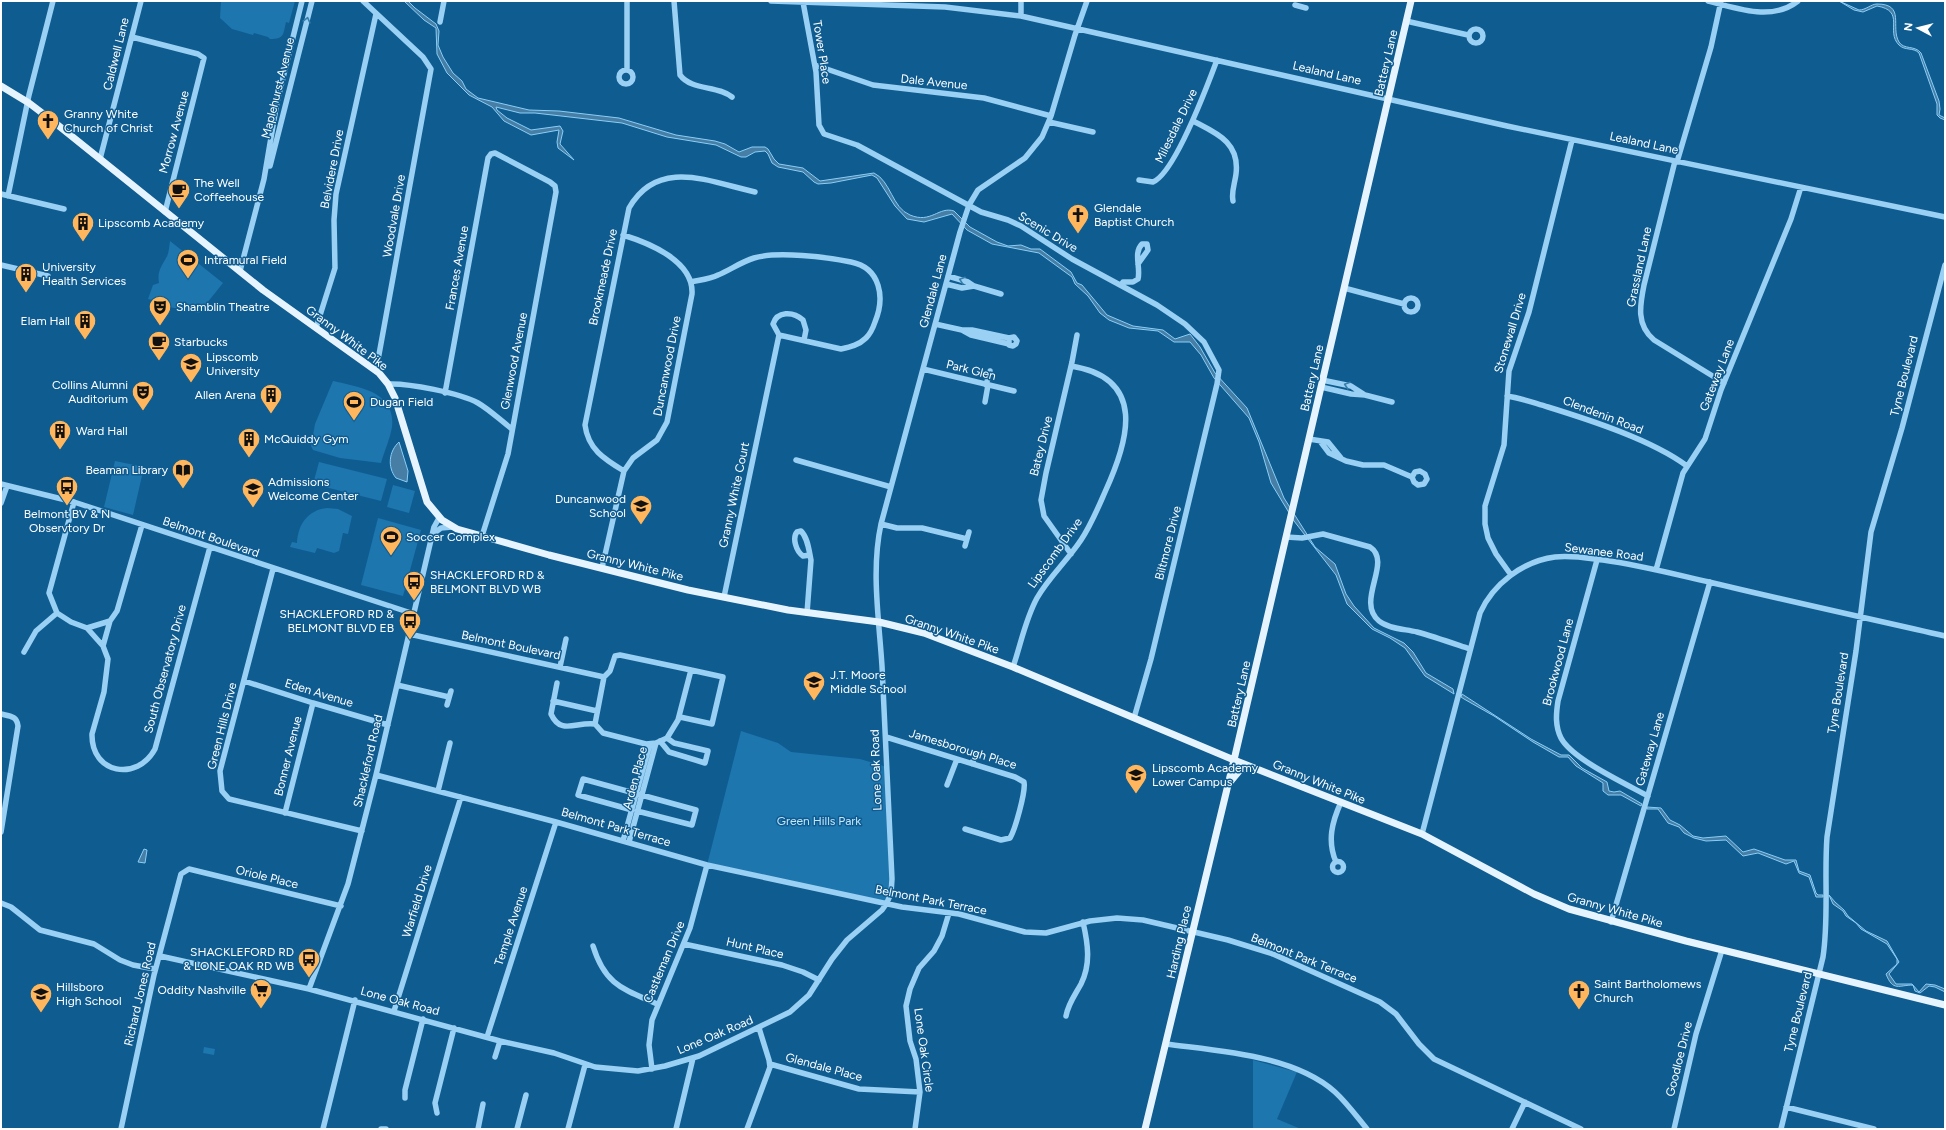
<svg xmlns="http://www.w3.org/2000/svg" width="1946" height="1130" font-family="Figtree,sans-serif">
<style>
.green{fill:#1d76ae}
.water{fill:#467ea5;stroke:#8acef7}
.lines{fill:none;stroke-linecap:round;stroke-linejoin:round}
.minor{stroke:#99d0f3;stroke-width:5.5}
.major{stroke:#e6f4ff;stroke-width:7}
.oneway{stroke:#387fae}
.labels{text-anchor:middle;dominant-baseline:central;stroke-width:3;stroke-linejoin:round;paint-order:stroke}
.street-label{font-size:12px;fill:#fff;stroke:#0f5c91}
.poi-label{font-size:12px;fill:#fff;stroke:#0f5c91;text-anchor:start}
.park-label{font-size:12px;fill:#c1e6fe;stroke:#0f5c91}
</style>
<rect width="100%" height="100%" fill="#0f5c91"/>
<path class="green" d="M221,1H295L289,23L286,22C283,34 285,39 270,39L268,37L254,33L253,35L232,29L220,18Z
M170,241L223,283L199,313L164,306L161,302L148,299L153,285L159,283C157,272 161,267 166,258C169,254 169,247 170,241Z
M333,381C358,387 396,391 392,427C390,439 384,452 381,463L340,458L313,450L311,446L315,424Z
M115,461L144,467L133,515L104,507Z
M319,462L387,479L381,501L313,484Z
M393,485L415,491L409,513L387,507Z
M327,508L338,509L352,516L348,534L343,533L339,551L334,553L317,548L315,553L290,547L292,542L297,543C298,524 308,510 327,508Z
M378,518L421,530L403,596L361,585Z
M741,731L778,743L791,752L860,759L887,767L892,879L887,904L707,865Z
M204,1047L215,1049L214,1055L203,1053Z
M1253,1060L1297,1072L1277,1119L1301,1129H1253Z"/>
<path class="water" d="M404,1H408L415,8L436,24L439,31L438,45L443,57L453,73L462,81L466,89L478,98L529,110L559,111L619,118L676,135L715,141L725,144L739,152L752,147H765L768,149L774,159L779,164L803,168L820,181L874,173C891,181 892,208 910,215C931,224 939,206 954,211L970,227L997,242L1008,246L1021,245L1031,249H1040L1071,272L1077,283L1082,285L1107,315L1133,326L1163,330L1175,339L1190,334L1200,347L1215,373L1247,408L1284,498L1315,547L1335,564L1346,594L1354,606L1374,628L1404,643L1413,652L1426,673L1453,689L1454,694L1425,676L1405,648L1390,638L1372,629L1347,604L1336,575L1294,521L1271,483L1259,442L1249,418L1214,378L1201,355L1190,342H1174L1158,331L1129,328L1109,320L1100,313L1088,296L1075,284L1072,277L1039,253L992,244L967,230L952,214L924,222L907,219L895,206L877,178L872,175L831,183L818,184L814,182L803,172L778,167L772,163L768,154L765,151L755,152L746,157H741L716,145L667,137L622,123L535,113H520L496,107L497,110L507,118L531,130L560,126L563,131L560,144L574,160L558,148L557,142L559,130L531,135L504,121L492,107L469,95L447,73L437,54L436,28L424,20Z
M1839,1L1859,10C1866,10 1871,4 1877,4C1906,4 1890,27 1899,42C1904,50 1915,45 1921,53L1939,101L1940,109L1939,115L1945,118V120L1940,118L1937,115V104L1919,53C1913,47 1905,51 1899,45C1885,31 1906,11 1877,6L1863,12L1854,10Z
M399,442L408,471L407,482L396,478C387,467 389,451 399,442Z
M1462,694L1531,739L1561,755H1569L1582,768L1607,782L1609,791L1614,792L1620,791L1642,804L1641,806L1621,795H1608L1603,791V783L1576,766L1568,757H1559L1533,742L1494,716L1464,699L1461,697Z
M1647,807L1661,808L1670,820L1680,825L1693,836L1703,838L1726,836L1743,852L1754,849L1785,860H1796L1799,871L1810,875L1816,893L1818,895H1823V897H1816L1809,877L1799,873L1794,861L1786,864L1758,853L1743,856L1726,840L1706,841L1694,838L1684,833L1679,827L1668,823L1658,809H1647Z
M144,849L147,850L145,863L138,862Z
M1829,895L1835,902L1844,910L1848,916L1866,931L1887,941L1899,962L1889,974L1896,984H1912L1919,992L1926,984L1935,985L1945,989V992L1935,987L1929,986L1920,993L1915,991L1913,985C1899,985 1893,992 1886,974L1897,964V959L1887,944L1861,929L1856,923L1846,916L1843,911L1833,904Z"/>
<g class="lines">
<path class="minor" d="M363,1L423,57L431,69L376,371
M674,1L680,75C692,91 717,85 732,97
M771,1L945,7L1021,16L1507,126L1945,217
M1021,1V16
M1708,1C1737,8 1771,22 1798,1
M803,2L816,72L819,125L824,134L857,145L981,212L1008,220L1021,226L1072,259L1157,305L1185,324L1204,342L1219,370L1217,384L1151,659L1134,718
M1295,5L1306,8
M1406,21L1468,35
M440,22L444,1
M1469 36a7 7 0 1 1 14 0a7 7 0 1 1-14 0Z
M132,37L198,54L204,58L165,212
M815,65L873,85L984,98L1051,116
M627,69V1
M619 77a7 7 0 1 1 14 0a7 7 0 1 1-14 0Z
M1193,121C1216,133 1240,142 1236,174C1235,183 1231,192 1233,201
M1049,122L1093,132
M100,159L141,1
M1675,161L1644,285C1640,305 1636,325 1654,340L1724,383
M1677,162L1711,47L1721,1
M270,166L312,1
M1139,180L1153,182C1175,173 1208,84 1217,60
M1,194L64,209
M8,196L29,95L53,1
M1,265L48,276
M240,271L264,179L277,102L302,1
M691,282C700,280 710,279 718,275C730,270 741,262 754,258C777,251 827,257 851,262C881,268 885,298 875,322C873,328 870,334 866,338C859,345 850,347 841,349L779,335L724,597
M946,284L962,288L974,286L968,282L948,276
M1121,285L1123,282H1133L1138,279C1141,268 1133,253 1142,244H1147L1148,250L1138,264
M974,286L1001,294
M1344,288L1404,304
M1404 305a7 7 0 1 1 14 0a7 7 0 1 1-14 0Z
M935,324L962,330
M316,328L335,268L334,220L336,194L376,14
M779,335L773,324C777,311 793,311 803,320L806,330L804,340
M1009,344L971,335L962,330H972L1009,338L1014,337L1017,341L1016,344L1013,346L1009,345V338
M923,369L1014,391
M388,384C408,383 460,393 478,403C490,410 500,420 512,429
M986,385L990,371
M1321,387L1351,394L1365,395L1351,386L1322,380
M445,393L488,158L491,154L495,153L550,182L555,186L556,192L508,454L482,536
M1365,395L1392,402
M1507,396C1521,398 1534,403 1548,407C1590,420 1652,440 1687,466
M985,402L988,385
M1309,439L1328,442L1341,458
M1320,441L1329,453L1346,461L1363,465H1384L1412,477L1414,482L1418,485L1424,484L1427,479L1425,474L1420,471L1415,472L1412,477
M796,460L891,487
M624,471C604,459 588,449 585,425L629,208C658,157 710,182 755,192
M1,484L74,502L414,614
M74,502L49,593L57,613L71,622L87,628L103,646L108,659L104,692L92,734C91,774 137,782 155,749L210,547
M1,503L7,486
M881,524L897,528H922L967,539
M433,534L441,528L452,527
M1286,537L1302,538L1323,534L1370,547C1393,562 1355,601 1379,621C1389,629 1405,629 1417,632C1435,637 1452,643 1470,649
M965,546L969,532
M1071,554L1044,516L1041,500L1046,473L1072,362L1077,335
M1597,560L1558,701C1556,714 1555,726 1561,738C1572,759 1626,784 1648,796
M602,568L624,471L633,458L657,440L667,422L692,294C694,261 649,243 623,235
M273,569L220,771L222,791L229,799L362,831
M1656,570L1683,473L1705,439L1721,390L1791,219L1801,187
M1511,575L1496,554L1488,538L1485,524V506L1504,445L1509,371L1529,312L1572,140
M807,613L811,560C809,551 808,538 801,531L797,532C792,538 796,551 803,556L810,555
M87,628L110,621L117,611L142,525
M409,634L604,677
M103,646L110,621
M24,652L36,631L57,613
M560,667L566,639
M1013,667C1021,644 1025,620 1037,598C1049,577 1067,561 1081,540C1091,525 1098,508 1105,492C1129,440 1147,378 1071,366
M244,681L313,703L388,725
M557,683L551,714C561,736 577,721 595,724L603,733L646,744L656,743L667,738L678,720L691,670L620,655L615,656L610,671L604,677L595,724
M397,685L449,697
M553,701L597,711
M447,705L451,691
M1,714C10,716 17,716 18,726L1,832
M680,717L712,724L723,677L691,670
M886,737L1015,777L1024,782C1026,791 1015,830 1010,838L1001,840L965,829
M660,741L669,752L705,763L708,751L674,743L667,738
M972,764L976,753
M376,775L556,822L707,865L902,907L959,914L1025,932L1046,933L1090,921L1117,918L1143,920L1228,940L1273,954L1380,1002L1396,1014L1419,1044L1434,1059L1581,1129
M947,785L957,759
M438,791L450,743
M632,810L578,795L583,779L696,810L692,825L637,811
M285,813L313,703
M1422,834L1480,613C1493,584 1523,561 1555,557C1571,555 1587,558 1603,560C1639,565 1674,574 1709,582C1788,601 1866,618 1945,636
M623,841L650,744
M629,842L656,743
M1332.5 867a5.5 5.5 0 1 1 11 0a5.5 5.5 0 1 1-11 0Z
M1336,862C1327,841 1332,822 1341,802
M1,903L11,907L40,930L94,944L120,960L133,965L155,969
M1611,922L1710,582
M684,944L782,965L803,972L819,980
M593,946C605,985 623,989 657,1004
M160,956L309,989L500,1041L554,1053L595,1067L638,1071L665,1066L699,1056L790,1012L809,995L832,959L847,940L882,910C890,901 892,891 892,879C888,808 886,737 882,666C879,619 871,570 881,524L960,232L969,205L978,190L1025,158L1042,137L1051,116L1075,35L1087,1
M309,989L348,884L376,775L434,527L439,518
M394,1011L461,797
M1066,1016C1068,1004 1075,995 1081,984C1091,964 1088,944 1083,922
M487,1037L556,822
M1166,1044C1218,1051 1294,1055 1335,1092C1347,1103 1357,1117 1367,1129
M495,1057L500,1041
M770,1064L859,1089L920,1092
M652,1069L649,1045L652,1020L690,928L707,865
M405,1098V1090L423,1019
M1786,1107L1874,1129
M437,1113L435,1103L454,1028
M121,1129L154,975L181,874L189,869L341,906
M323,1129L355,1000
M381,1129H386
M478,1129L483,1104
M517,1129L526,1095
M568,1129L585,1065
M676,1129L693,1058
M747,1129L770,1067L769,1060L759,1028
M915,1129L920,1092L916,1059L910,1041L906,1006L910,989L919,968L934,951L942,936L949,913
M1512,1129L1525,1102
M1674,1129L1696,1034L1722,950
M1781,1129L1823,957C1829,917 1824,877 1827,837L1856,651L1871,532L1902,428L1945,265"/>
<path class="major" d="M1,86L29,103L54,122L263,290L379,373L388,384L395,398L427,502L442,520L457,529L549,555L688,590L788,610L879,622L924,633L1013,667L1234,760L1422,834L1534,894L1569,909L1686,941L1945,1005
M1230,782L1240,770L1251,767
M1145,1129L1234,760L1411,1"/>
</g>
<defs><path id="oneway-chevron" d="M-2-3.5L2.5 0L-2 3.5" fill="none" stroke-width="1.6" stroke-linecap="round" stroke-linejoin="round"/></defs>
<g class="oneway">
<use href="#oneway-chevron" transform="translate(307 20) rotate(-76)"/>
<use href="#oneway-chevron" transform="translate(962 280) rotate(-161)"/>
<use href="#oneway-chevron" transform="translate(1347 385) rotate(-162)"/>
</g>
<defs>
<g id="church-pin" transform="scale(1.15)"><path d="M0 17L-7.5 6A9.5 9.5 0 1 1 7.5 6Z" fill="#ffb65c" stroke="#0f5c91"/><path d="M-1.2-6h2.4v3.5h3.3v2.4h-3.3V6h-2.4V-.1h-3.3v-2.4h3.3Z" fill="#111"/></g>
<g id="cafe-pin" transform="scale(1.15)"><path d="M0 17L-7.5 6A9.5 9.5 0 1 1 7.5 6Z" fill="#ffb65c" stroke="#0f5c91"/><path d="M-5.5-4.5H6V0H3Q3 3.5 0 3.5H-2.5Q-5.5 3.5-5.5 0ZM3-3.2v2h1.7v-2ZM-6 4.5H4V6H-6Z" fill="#111"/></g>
<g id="building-pin" transform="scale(1.15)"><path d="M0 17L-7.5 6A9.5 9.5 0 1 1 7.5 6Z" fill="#ffb65c" stroke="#0f5c91"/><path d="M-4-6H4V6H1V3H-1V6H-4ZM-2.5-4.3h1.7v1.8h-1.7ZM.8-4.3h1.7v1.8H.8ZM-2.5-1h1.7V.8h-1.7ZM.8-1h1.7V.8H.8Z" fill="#111"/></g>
<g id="stadium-pin" transform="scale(1.15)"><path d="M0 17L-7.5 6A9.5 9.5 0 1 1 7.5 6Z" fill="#ffb65c" stroke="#0f5c91"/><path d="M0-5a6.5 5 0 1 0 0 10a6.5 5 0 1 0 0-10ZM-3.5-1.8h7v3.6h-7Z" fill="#111"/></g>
<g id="theatre-pin" transform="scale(1.15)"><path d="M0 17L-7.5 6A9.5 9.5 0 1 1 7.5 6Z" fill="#ffb65c" stroke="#0f5c91"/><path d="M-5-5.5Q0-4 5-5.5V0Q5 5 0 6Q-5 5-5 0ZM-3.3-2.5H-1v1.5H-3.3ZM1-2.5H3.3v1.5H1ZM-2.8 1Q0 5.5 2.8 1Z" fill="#111"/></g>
<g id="university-pin" transform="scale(1.15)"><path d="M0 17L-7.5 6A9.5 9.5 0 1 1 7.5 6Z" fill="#ffb65c" stroke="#0f5c91"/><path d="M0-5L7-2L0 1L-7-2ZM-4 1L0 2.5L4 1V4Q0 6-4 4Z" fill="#111"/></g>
<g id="library-pin" transform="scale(1.15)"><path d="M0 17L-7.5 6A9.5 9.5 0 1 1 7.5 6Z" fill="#ffb65c" stroke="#0f5c91"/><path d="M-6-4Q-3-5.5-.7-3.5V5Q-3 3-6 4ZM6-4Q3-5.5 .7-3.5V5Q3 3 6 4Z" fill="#111"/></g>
<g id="bus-pin" transform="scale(1.15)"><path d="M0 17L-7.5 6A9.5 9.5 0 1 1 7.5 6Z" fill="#ffb65c" stroke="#0f5c91"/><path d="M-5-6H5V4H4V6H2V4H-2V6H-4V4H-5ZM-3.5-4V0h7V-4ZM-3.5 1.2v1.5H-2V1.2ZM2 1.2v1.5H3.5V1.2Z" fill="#111"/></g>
<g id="school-pin" transform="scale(1.15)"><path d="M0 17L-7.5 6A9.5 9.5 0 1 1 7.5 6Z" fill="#ffb65c" stroke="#0f5c91"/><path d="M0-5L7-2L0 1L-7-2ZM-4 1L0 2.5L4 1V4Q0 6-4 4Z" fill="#111"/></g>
<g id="supermarket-pin" transform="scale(1.15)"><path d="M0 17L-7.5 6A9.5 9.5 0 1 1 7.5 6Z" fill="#ffb65c" stroke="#0f5c91"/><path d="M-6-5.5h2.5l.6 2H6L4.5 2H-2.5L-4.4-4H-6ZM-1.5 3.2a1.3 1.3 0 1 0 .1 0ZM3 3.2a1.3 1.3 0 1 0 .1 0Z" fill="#111"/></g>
</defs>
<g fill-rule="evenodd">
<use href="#church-pin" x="48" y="121"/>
<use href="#cafe-pin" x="179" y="190"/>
<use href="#church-pin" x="1078" y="215"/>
<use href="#building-pin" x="83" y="223"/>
<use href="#stadium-pin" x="188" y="260"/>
<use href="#building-pin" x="26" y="274"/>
<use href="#theatre-pin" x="160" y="307"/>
<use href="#building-pin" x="85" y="321"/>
<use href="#cafe-pin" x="159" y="342"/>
<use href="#university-pin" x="191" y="364"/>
<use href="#theatre-pin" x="143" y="392"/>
<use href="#building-pin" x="271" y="395"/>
<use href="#stadium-pin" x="354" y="402"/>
<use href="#building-pin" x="60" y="431"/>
<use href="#building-pin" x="249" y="439"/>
<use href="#library-pin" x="183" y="470"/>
<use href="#bus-pin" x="67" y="487"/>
<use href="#university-pin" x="253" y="489"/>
<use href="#school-pin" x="641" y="506"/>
<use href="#stadium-pin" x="391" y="537"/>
<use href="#bus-pin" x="414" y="582"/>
<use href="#bus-pin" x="410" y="621"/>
<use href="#school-pin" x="814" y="682"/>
<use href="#school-pin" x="1136" y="775"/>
<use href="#bus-pin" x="309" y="959"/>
<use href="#supermarket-pin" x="261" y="990"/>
<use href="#church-pin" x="1579" y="991"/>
<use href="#school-pin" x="41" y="994"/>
</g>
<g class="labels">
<g class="street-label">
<text transform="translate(822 52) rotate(81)">Tower Place</text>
<text transform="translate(116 54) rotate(-76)">Caldwell Lane</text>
<text transform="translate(1386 63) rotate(-77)">Battery Lane</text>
<text transform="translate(1327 73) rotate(13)">Lealand Lane</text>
<text transform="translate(934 82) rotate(6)">Dale Avenue</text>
<text transform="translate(278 88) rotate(-76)">Maplehurst Avenue</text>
<text transform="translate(1176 126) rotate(-64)">Milesdale Drive</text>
<text transform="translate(174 132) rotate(-75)">Morrow Avenue</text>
<text transform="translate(1644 143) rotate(12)">Lealand Lane</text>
<text transform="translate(332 169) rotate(-79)">Belvidere Drive</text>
<text transform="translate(394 216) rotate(-80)">Woodvale Drive</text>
<text transform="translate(1048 232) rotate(31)">Scenic Drive</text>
<text transform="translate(1639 267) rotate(-78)">Grassland Lane</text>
<text transform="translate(457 268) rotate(-80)">Frances Avenue</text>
<text transform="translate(603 277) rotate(-78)">Brookmeade Drive</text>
<text transform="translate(933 291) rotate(-75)">Glendale Lane</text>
<text transform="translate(1510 333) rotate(-73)">Stonewall Drive</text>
<text transform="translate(347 338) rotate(37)">Granny White Pike</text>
<text transform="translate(514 361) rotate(-79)">Glenwood Avenue</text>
<text transform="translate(667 366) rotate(-79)">Duncanwood Drive</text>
<text transform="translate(971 370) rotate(14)">Park Glen</text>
<text transform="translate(1717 375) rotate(-69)">Gateway Lane</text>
<text transform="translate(1904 376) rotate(-76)">Tyne Boulevard</text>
<text transform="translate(1312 378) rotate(-77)">Battery Lane</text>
<text transform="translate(1603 415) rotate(21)">Clendenin Road</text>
<text transform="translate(1041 446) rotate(-76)">Batey Drive</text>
<text transform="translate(734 495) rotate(-78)">Granny White Court</text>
<text transform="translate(211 537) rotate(19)">Belmont Boulevard</text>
<text transform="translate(1168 543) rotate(-76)">Biltmore Drive</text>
<text transform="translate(1604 552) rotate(7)">Sewanee Road</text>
<text transform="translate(1055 553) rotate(-54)">Lipscomb Drive</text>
<text transform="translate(635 565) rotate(14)">Granny White Pike</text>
<text transform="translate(952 634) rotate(19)">Granny White Pike</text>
<text transform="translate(511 645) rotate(12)">Belmont Boulevard</text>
<text transform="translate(1558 662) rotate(-75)">Brookwood Lane</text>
<text transform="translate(165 669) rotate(-75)">South Observatory Drive</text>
<text transform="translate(319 693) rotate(17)">Eden Avenue</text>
<text transform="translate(1838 693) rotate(-81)">Tyne Boulevard</text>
<text transform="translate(1239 694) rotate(-77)">Battery Lane</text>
<text transform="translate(222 726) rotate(-76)">Green Hills Drive</text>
<text transform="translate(963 749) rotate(17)">Jamesborough Place</text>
<text transform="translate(1650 749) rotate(-74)">Gateway Lane</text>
<text transform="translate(288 756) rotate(-76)">Bonner Avenue</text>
<text transform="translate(368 761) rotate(-77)">Shackleford Road</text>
<text transform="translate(876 770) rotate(-92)">Lone Oak Road</text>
<text transform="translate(635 778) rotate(-75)">Arden Place</text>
<text transform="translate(1319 782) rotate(22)">Granny White Pike</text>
<text transform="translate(616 827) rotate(16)">Belmont Park Terrace</text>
<text transform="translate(267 877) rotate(14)">Oriole Place</text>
<text transform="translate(931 900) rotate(11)">Belmont Park Terrace</text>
<text transform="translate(417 901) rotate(-73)">Warfield Drive</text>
<text transform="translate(1615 910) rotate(16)">Granny White Pike</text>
<text transform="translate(511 926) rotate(-72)">Temple Avenue</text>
<text transform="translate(1179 942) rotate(-77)">Harding Place</text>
<text transform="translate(755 948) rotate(13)">Hunt Place</text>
<text transform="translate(1304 958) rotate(22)">Belmont Park Terrace</text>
<text transform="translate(664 962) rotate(-67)">Castleman Drive</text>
<text transform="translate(140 994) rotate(-77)">Richard Jones Road</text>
<text transform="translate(400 1001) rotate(15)">Lone Oak Road</text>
<text transform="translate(1798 1012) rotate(-76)">Tyne Boulevard</text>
<text transform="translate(715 1035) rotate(-23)">Lone Oak Road</text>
<text transform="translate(924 1050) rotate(82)">Lone Oak Circle</text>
<text transform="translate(1679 1059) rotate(-76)">Goodloe Drive</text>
<text transform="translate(824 1067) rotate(15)">Glendale Place</text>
</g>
<g class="poi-label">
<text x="64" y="114">Granny White<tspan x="64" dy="14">Church of Christ</tspan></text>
<text x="194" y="183">The Well<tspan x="194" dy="14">Coffeehouse</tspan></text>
<text x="1094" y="208">Glendale<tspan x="1094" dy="14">Baptist Church</tspan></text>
<text x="98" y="223">Lipscomb Academy</text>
<text x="204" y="260">Intramural Field</text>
<text x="42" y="267">University<tspan x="42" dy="14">Health Services</tspan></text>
<text x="176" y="307">Shamblin Theatre</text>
<text x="70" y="321" text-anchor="end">Elam Hall</text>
<text x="174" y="342">Starbucks</text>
<text x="206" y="357">Lipscomb<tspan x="206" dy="14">University</tspan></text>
<text x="128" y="385" text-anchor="end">Collins Alumni<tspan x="128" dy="14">Auditorium</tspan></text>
<text x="256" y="395" text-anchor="end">Allen Arena</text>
<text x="370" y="402">Dugan Field</text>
<text x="76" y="431">Ward Hall</text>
<text x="264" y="439">McQuiddy Gym</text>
<text x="168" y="470" text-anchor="end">Beaman Library</text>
<text x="268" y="482">Admissions<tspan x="268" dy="14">Welcome Center</tspan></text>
<text x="626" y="499" text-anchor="end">Duncanwood<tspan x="626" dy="14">School</tspan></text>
<text x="67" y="514" text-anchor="middle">Belmont BV &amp; N<tspan x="67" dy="14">Observtory Dr</tspan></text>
<text x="406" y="537">Soccer Complex</text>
<text x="430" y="575">SHACKLEFORD RD &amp;<tspan x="430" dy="14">BELMONT BLVD WB</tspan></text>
<text x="394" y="614" text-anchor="end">SHACKLEFORD RD &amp;<tspan x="394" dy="14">BELMONT BLVD EB</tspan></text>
<text x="830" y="675">J.T. Moore<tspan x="830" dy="14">Middle School</tspan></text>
<text x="1152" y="768">Lipscomb Academy<tspan x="1152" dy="14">Lower Campus</tspan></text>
<text x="294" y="952" text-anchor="end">SHACKLEFORD RD<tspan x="294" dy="14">&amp; LONE OAK RD WB</tspan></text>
<text x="1594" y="984">Saint Bartholomews<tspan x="1594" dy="14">Church</tspan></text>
<text x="56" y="987">Hillsboro<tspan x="56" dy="14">High School</tspan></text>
<text x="246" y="990" text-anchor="end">Oddity Nashville</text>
</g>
<g class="park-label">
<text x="819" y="821">Green Hills Park</text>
</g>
</g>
<rect width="1946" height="1130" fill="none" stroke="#ffffff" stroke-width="4"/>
<g transform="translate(1918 28) rotate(277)" stroke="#0f5c91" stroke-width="3" paint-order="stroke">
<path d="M0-3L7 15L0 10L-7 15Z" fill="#ffffff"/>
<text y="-6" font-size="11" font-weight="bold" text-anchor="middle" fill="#ffffff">N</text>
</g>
</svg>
